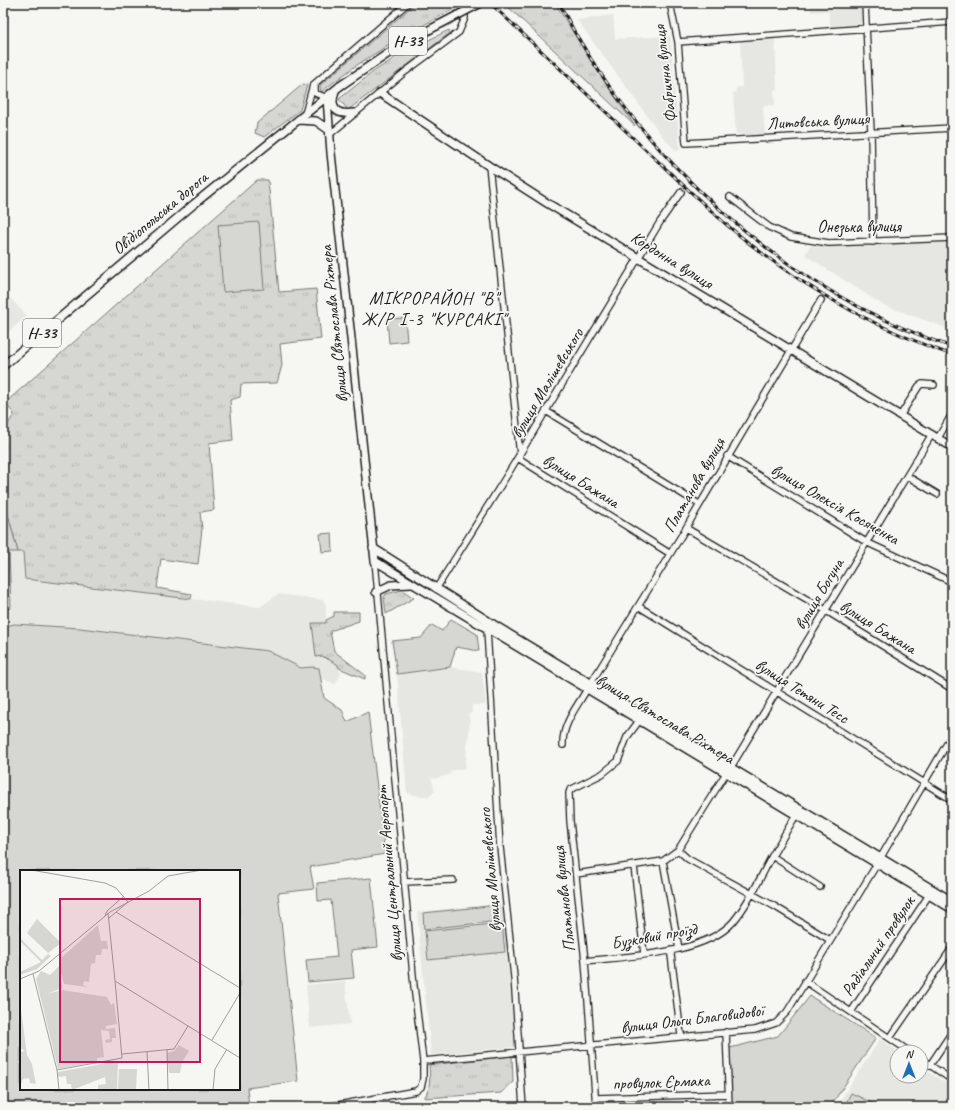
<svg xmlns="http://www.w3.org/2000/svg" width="955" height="1110" font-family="Caveat,sans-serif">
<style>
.built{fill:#e6e6e2}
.grass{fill:url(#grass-tufts);stroke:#797977}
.park{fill:#d6d6d2;stroke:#797977;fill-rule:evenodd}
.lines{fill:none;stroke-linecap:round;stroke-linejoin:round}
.minor-casing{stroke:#1c1c1c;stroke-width:8}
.major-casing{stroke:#1c1c1c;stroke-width:10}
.minor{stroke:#f6f6f2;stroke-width:5.5}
.major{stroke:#f6f6f2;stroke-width:7}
.rail-casing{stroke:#1c1c1c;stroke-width:3}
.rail{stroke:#f6f6f2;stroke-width:1.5;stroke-dasharray:4.5;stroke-linecap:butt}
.major-bridge-casing{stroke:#1c1c1c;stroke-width:10;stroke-linecap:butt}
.major-bridge{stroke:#f6f6f2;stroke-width:7}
.labels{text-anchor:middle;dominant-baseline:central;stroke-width:3.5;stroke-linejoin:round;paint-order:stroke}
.shield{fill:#f6f6f2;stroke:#5d5d5c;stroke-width:1}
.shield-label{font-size:16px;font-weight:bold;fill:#1c1c1c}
.street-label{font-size:17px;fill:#1c1c1c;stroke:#f6f6f2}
.neighbourhood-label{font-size:18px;letter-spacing:1px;fill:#1c1c1c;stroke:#f6f6f2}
.inset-road{fill:none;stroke:#9f9f9c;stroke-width:1}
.view{fill:#c2185b;fill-opacity:0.15;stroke:#c2185b;stroke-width:2}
.inset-edge{fill:none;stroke:#1c1c1c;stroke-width:2}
</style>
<defs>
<pattern id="grass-tufts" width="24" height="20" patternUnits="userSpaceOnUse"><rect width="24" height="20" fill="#d6d6d2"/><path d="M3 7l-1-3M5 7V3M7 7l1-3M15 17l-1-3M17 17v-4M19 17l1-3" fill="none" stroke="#b7b7b4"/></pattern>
</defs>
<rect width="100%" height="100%" fill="#f6f6f2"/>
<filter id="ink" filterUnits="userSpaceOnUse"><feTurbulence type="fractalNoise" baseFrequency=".025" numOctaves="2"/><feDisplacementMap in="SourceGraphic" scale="8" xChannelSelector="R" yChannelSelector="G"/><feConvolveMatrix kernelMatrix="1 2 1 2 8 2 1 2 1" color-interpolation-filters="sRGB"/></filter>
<g filter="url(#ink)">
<path class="built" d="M811,3H864L865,27L831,30L828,11L811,12Z
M613,15L615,39L670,36L680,150H675L662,136L577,20Z
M775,36L777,90H774L775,105L763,106L765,137L736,134L733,93L736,92V88L742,87L740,38Z
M952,241V330L883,305L805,255L810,246Z
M7,295L27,316L3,336V298Z
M9,552H23L25,579L260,607L278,594L323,600L326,605V623H312L316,657L322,656L337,664L341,674L335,684L321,678L319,668L312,667L301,669L268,651L80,628L14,624L3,627V610L11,608Z
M450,667L482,672L486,705H472V713L468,714L470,721L465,768L450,771L451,774L434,779L431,777L435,791L429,796H420L407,793L397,674Z
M502,904L516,1047L431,1055L417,912Z
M345,981L350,1024L310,1028L306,985Z
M880,1039L899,1052H897V1076H921V1067L952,1087V1107H836Z"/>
<path class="grass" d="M416,3H451L456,8L399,38L354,67L321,92L320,85Z
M509,3H555L590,60L635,126L506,5Z
M449,30L450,33L348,110L339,99L373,72L402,53Z
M303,84L307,85L300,110L264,137L255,133L257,123Z
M257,180H268L279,292L316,289L321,339L280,344L282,365L277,383L241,384L240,397L230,400L233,440L209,443L214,510L200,512L202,529L198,564L161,559L157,588L192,594L191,599L25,579L23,552H18L3,496V433L14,414L5,403Z
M402,590L414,598L386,614L384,597L386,594Z
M334,612H359V621L330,631L334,651L365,675V679L339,668L337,664L322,656L316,657L312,623H326V620L334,616Z
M512,1056L513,1082L501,1093L424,1098C431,1088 430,1077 429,1065Z"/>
<path class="park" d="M259,222L264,289L223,292L218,225Z
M405,318L407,341L389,343L387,319Z
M3,496L18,552H9L11,608L3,610Z
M332,533L333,551L322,552L320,534Z
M451,619L477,634L479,651L456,647L450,667L397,674L392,641L421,638L432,625L442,631Z
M14,624L80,628L268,651L301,668L312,667L319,668L324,698L342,710L347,722L368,712L385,854L310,867L314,889L278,893L298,1081L247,1088L249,1107H3V627ZM21,871H239V1089H21Z
M371,878L378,947L351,950L354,978L308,982L306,960L337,957L331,900L318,901L317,883Z
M498,905L500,921L424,929L423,913Z
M502,923L505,952L428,960L425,931Z
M810,996L876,1038L830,1107H732L726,1049L778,1036Z
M851,1093L881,1107H844Z"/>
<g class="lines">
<g class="minor-casing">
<path id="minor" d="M670,3L678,42L686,143L952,128
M865,3L871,132L873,242
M678,42L952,22
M315,84V93L327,98
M305,114L313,85L408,3
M329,135L405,72L459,32L465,18V12L460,3
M489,166L520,455
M730,197L769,227L791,237L829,243L952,238
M546,411L699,504
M900,416L919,386L922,384L934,385
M938,438L952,414
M727,456L866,542L952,582
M518,458L669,553
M907,476L937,494
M686,528L825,610L952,689
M436,589L509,472L660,222L681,192
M638,606L952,800
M487,630L500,847L514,977L523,1107
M591,683L686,528L821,300
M563,745C562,724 577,707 587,689
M731,767L932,434
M678,850L688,859L774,906L830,940
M772,856L796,815
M881,857L952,735
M663,861L679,949
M634,866L644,954
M576,874L663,861L678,850L726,773
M404,882L453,880
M672,950L671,955L681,1035
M585,961C627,956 704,955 733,922C749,903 760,878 772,856L820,887
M805,981L910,1052
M851,1012L929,895
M726,1032L729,1107
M890,1038L952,948
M921,1059L952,1080
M423,1061L755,1030L776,1023L787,1012L877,864
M930,1065L952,1032
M596,1098L728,1094
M327,1107L416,1091L421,1087L423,1079V1061L414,986L375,561
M596,1107L585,961L570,821L569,793L570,790L602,774L618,761L627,737L639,721"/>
</g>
<g class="major-casing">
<path id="major" d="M335,91C329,110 337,115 354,113
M380,93L489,166L547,203L952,447
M327,98L331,153L375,561L952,909
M298,120L316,121L329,130
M3,366L194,204L340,86
M373,548L496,626L952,901
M376,592L391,585L411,584"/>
</g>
<use href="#minor" class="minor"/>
<use href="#major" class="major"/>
<g class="rail-casing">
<path id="rail" d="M490,3C537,47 584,91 631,136C663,166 695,197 728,226C794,282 871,327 952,355
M559,3C638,158 786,291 952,347"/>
</g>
<use href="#rail" class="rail"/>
<g class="major-bridge-casing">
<path id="major-bridge" d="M340,86L402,44L481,3"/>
</g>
<use href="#major-bridge" class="major-bridge"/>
</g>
</g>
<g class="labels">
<g class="shield">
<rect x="389" y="27" width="38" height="28" rx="3"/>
<rect x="23" y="319" width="38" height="28" rx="3"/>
</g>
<g class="shield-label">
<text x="408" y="41">Н-33</text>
<text x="42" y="333">Н-33</text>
</g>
<g class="street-label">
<text transform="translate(665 74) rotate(-97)">Фабрична вулиця</text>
<text transform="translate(818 121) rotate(-3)">Литовська вулиця</text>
<text transform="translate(160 213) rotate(-40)">Овідіопольська дорога</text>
<text x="859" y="226">Онезька вулиця</text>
<text transform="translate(672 260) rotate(32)">Кордонна вулиця</text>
<text transform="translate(334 324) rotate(-96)">вулиця Святослава Ріхтера</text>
<text transform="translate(547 383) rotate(-59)">вулиця Малішевського</text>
<text transform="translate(581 481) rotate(32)">вулиця Бажана</text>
<text transform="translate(694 485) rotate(-60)">Платанова вулиця</text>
<text transform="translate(835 504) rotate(30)">вулиця Олексія Косяченка</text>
<text transform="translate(819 594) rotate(-59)">вулиця Богуна</text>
<text transform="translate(878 627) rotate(32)">вулиця Бажана</text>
<text transform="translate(802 691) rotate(32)">вулиця Тетяни Тесс</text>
<text transform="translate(665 719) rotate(31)">вулиця Святослава Ріхтера</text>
<text transform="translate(490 870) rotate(-95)">вулиця Малішевського</text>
<text transform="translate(389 874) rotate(-95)">вулиця Центральний Аеропорт</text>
<text transform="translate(564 899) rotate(-96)">Платанова вулиця</text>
<text transform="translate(654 936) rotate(-10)">Бузковий проїзд</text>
<text transform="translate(878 946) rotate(-56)">Радіальний провулок</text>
<text transform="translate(692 1019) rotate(-7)">вулиця Ольги Благовидової</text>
<text transform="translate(661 1082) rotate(-2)">провулок Єрмака</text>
</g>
<g class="neighbourhood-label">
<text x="434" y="298">МІКРОРАЙОН "В"<tspan x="434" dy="21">Ж/Р I-3 "КУРСАКІ"</tspan></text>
</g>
</g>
<g transform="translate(20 870)">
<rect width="220" height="220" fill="#f6f6f2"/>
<path d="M78,55L81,71H87L88,79H82L81,85H76L75,93L71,94L69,112L64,111L63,115L68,117L44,114L39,95L41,88ZM0,132L7,185L12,194L16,214L10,213L9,208L3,209L0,217V182L5,181L0,178ZM99,199H117L116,220H98Z" fill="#d6d6d2"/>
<path d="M17,49L41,73L28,83L7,63ZM1,69L22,90L28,84L31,86L17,99L0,105V102L21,92L0,71Z" fill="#d6d6d2"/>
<path d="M39,96L42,118L27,124L42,120L87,127L91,135L94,133L97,154L86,156V159L95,158L96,168H92V172L86,173L85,170L90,169L89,161L81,160L84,187L77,188V192L38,199L16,109L21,101L30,105ZM159,175L169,181L162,192L160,203H149L147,183L154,181ZM98,191L97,220H78V215L86,214L85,207L52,220L51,214H47L46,206L38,207V202Z" fill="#d6d6d2"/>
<path class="inset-road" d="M11,0L85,13L96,18L108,32L89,48M96,42L220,118M88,43L95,111L220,188M85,46L87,41L104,26M13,104L37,200L39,220M0,109L19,101L90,42L129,21L148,6L182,0M192,170L220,123M147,180L148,220M127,182L129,220M102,184L154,179L168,156M37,200L102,188L95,111M193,220L195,199L207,179"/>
<path class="view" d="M40,29H180V192H40Z"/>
<rect width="220" height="220" class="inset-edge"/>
</g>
<rect width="955" height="1110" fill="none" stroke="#f6f6f2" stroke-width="16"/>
<rect x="8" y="8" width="939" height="1094" fill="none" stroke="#1c1c1c" stroke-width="1.5" filter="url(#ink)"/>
<g transform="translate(909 1064)"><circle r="19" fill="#f6f6f2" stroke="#9f9f9c"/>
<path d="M0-3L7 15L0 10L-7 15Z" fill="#1f6fb2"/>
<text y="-6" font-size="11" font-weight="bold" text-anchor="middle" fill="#1c1c1c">N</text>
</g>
</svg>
